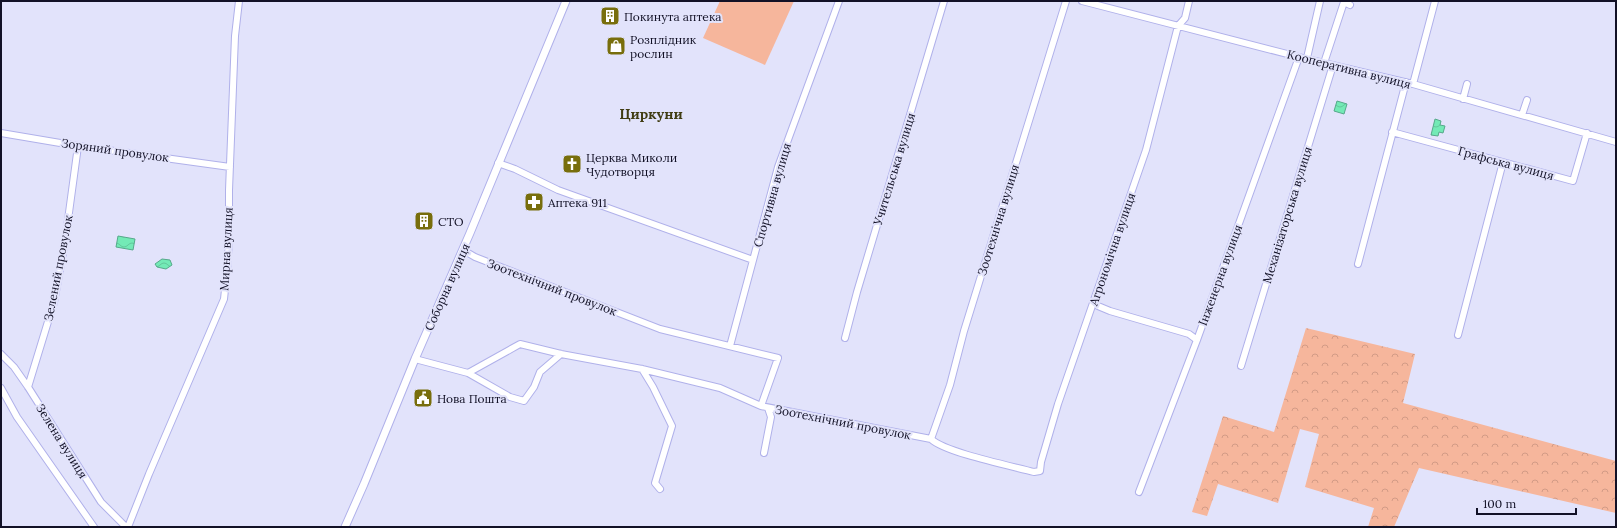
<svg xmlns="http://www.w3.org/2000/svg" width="1617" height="528" font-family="Lora,serif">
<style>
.grass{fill:#f6b69c}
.forest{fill:url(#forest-crowns)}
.water{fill:url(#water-waves);stroke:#56a98b}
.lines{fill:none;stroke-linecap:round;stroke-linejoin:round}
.minor-casing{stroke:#b0b1ea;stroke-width:8}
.tertiary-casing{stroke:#b0b1ea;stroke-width:9}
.minor{stroke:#fff;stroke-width:6}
.tertiary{stroke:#fff;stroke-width:7}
.labels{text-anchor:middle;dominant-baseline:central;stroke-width:4;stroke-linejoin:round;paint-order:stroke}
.poi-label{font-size:12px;fill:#121126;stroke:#e2e3fb;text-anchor:start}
.street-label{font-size:12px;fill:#121126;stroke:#e2e3fb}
.quarter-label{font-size:14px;font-weight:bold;fill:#403c12;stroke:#e2e3fb}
</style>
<defs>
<pattern id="forest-crowns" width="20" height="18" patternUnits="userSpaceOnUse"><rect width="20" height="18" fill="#f6b69c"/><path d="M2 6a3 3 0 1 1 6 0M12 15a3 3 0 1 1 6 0" fill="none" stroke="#d29b86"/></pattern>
<pattern id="water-waves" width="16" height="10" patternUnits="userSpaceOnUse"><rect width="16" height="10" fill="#73eab6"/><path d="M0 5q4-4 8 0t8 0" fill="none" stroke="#62c89c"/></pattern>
</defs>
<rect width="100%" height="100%" fill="#e2e3fb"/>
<path class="grass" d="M720,1H794L765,65L703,38Z"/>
<path class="forest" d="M1306,328L1415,354L1403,403L1616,461V513L1419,468L1394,527H1368L1374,508L1305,487L1319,434L1300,429L1278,503L1218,484L1207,516L1192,512L1223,416L1274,432Z"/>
<path class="water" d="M1337,101L1347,104L1344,114L1334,111Z
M1435,119L1441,121L1440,125L1445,126L1443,133L1439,132L1438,136L1431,135Z
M118,236L135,239L133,250L116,247Z
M162,259L170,260L172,265L166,269L157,267L155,264Z"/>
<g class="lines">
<g class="minor-casing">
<path id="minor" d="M1082,1L1299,57L1413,84L1616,142
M1307,58L1320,1
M1324,63L1344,2L1350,5
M1413,84L1435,1
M1463,99L1467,84
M1522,115L1527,100
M1392,132L1573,181L1587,133
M1,133L78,146L230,167
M498,163L515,169L558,190L753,260
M463,250L475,257L660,329L778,358L761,406L931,439C946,453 1012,466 1034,472L1040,471L1041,462L1058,404L1146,150L1178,26L1185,18L1189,1
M1358,264L1406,82
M1094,301L1098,306L1110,311L1189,334L1197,340
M1458,335L1503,162
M845,338L857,292L944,1
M730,346L778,167L839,1
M1,354L14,367L28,387L101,502L126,527
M415,359L468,373L520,344L561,354L642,369L720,388L761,406
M1241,366L1333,65
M642,369L653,387L672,426L655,483L660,489
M468,373L510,397L524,401L534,387L540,372L561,354
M28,387L54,302L65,242L78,146
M1,388L17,417L94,527
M931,439L950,385L964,331L1066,1
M764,453L771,417L768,408
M1139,492L1197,340L1299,57
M128,527L149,474L224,299L227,271L229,239V190L235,36L239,1"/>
</g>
<g class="tertiary-casing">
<path id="tertiary" d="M345,527L364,484L415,359L470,233L566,1"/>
</g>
<use href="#minor" class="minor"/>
<use href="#tertiary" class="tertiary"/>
</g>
<defs>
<g id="building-square" transform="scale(1)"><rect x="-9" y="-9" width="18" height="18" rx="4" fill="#786e0c" stroke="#e2e3fb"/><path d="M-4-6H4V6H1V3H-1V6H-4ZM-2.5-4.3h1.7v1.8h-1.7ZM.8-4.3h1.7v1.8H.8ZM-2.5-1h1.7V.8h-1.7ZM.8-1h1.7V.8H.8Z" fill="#fff"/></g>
<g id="shop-square" transform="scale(1)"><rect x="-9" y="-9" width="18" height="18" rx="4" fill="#786e0c" stroke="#e2e3fb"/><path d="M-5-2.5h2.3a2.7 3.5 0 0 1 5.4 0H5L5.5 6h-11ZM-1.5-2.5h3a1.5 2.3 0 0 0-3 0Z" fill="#fff"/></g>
<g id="church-square" transform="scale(1)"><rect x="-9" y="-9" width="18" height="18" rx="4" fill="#786e0c" stroke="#e2e3fb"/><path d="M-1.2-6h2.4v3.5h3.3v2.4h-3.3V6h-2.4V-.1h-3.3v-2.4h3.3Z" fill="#fff"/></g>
<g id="pharmacy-square" transform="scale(1)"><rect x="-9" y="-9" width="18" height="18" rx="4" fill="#786e0c" stroke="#e2e3fb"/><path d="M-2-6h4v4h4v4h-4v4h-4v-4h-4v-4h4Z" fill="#fff"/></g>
<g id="civic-square" transform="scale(1)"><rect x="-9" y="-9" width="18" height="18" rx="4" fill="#786e0c" stroke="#e2e3fb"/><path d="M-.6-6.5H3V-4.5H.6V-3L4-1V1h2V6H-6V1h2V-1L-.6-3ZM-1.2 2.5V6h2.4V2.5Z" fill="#fff"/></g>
</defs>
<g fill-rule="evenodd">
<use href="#building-square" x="610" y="16"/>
<use href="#shop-square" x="616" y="46"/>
<use href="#church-square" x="572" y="164"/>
<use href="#pharmacy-square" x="534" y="202"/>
<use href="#building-square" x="424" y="221"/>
<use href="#civic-square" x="423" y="398"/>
</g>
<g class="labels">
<g class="poi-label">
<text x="624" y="16">Покинута аптека</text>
<text x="630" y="39">Розплідник<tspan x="630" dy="14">рослин</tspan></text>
<text x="586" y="157">Церква Миколи<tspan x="586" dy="14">Чудотворця</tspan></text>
<text x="548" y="202">Аптека 911</text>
<text x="438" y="221">СТО</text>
<text x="437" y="398">Нова Пошта</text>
</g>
<g class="street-label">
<text transform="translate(1349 69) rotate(14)">Кооперативна вулиця</text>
<text transform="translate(115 150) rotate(8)">Зоряний провулок</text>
<text transform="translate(1506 163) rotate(15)">Графська вулиця</text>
<text transform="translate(894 169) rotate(-73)">Учительська вулиця</text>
<text transform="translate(772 195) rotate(-74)">Спортивна вулиця</text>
<text transform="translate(1287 215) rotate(-73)">Механізаторська вулиця</text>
<text transform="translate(998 220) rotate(-73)">Зоотехнічна вулиця</text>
<text transform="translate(226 249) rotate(-87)">Мирна вулиця</text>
<text transform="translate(1112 249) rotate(-71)">Агрономічна вулиця</text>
<text transform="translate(58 268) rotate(-79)">Зелений провулок</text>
<text transform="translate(1220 275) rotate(-70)">Інженерна вулиця</text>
<text transform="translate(447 287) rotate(-66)">Соборна вулиця</text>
<text transform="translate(552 287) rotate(21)">Зоотехнічний провулок</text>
<text transform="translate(843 422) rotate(11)">Зоотехнічний провулок</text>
<text transform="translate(62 441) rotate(58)">Зелена вулиця</text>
</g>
<g class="quarter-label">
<text x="651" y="114">Циркуни</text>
</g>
</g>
<rect width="1617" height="528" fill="none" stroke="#121126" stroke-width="4"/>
<path d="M1477 508v6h99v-6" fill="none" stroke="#121126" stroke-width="2"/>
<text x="1483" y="508" font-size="12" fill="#121126" stroke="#e2e3fb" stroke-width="3" paint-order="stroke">100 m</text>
</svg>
